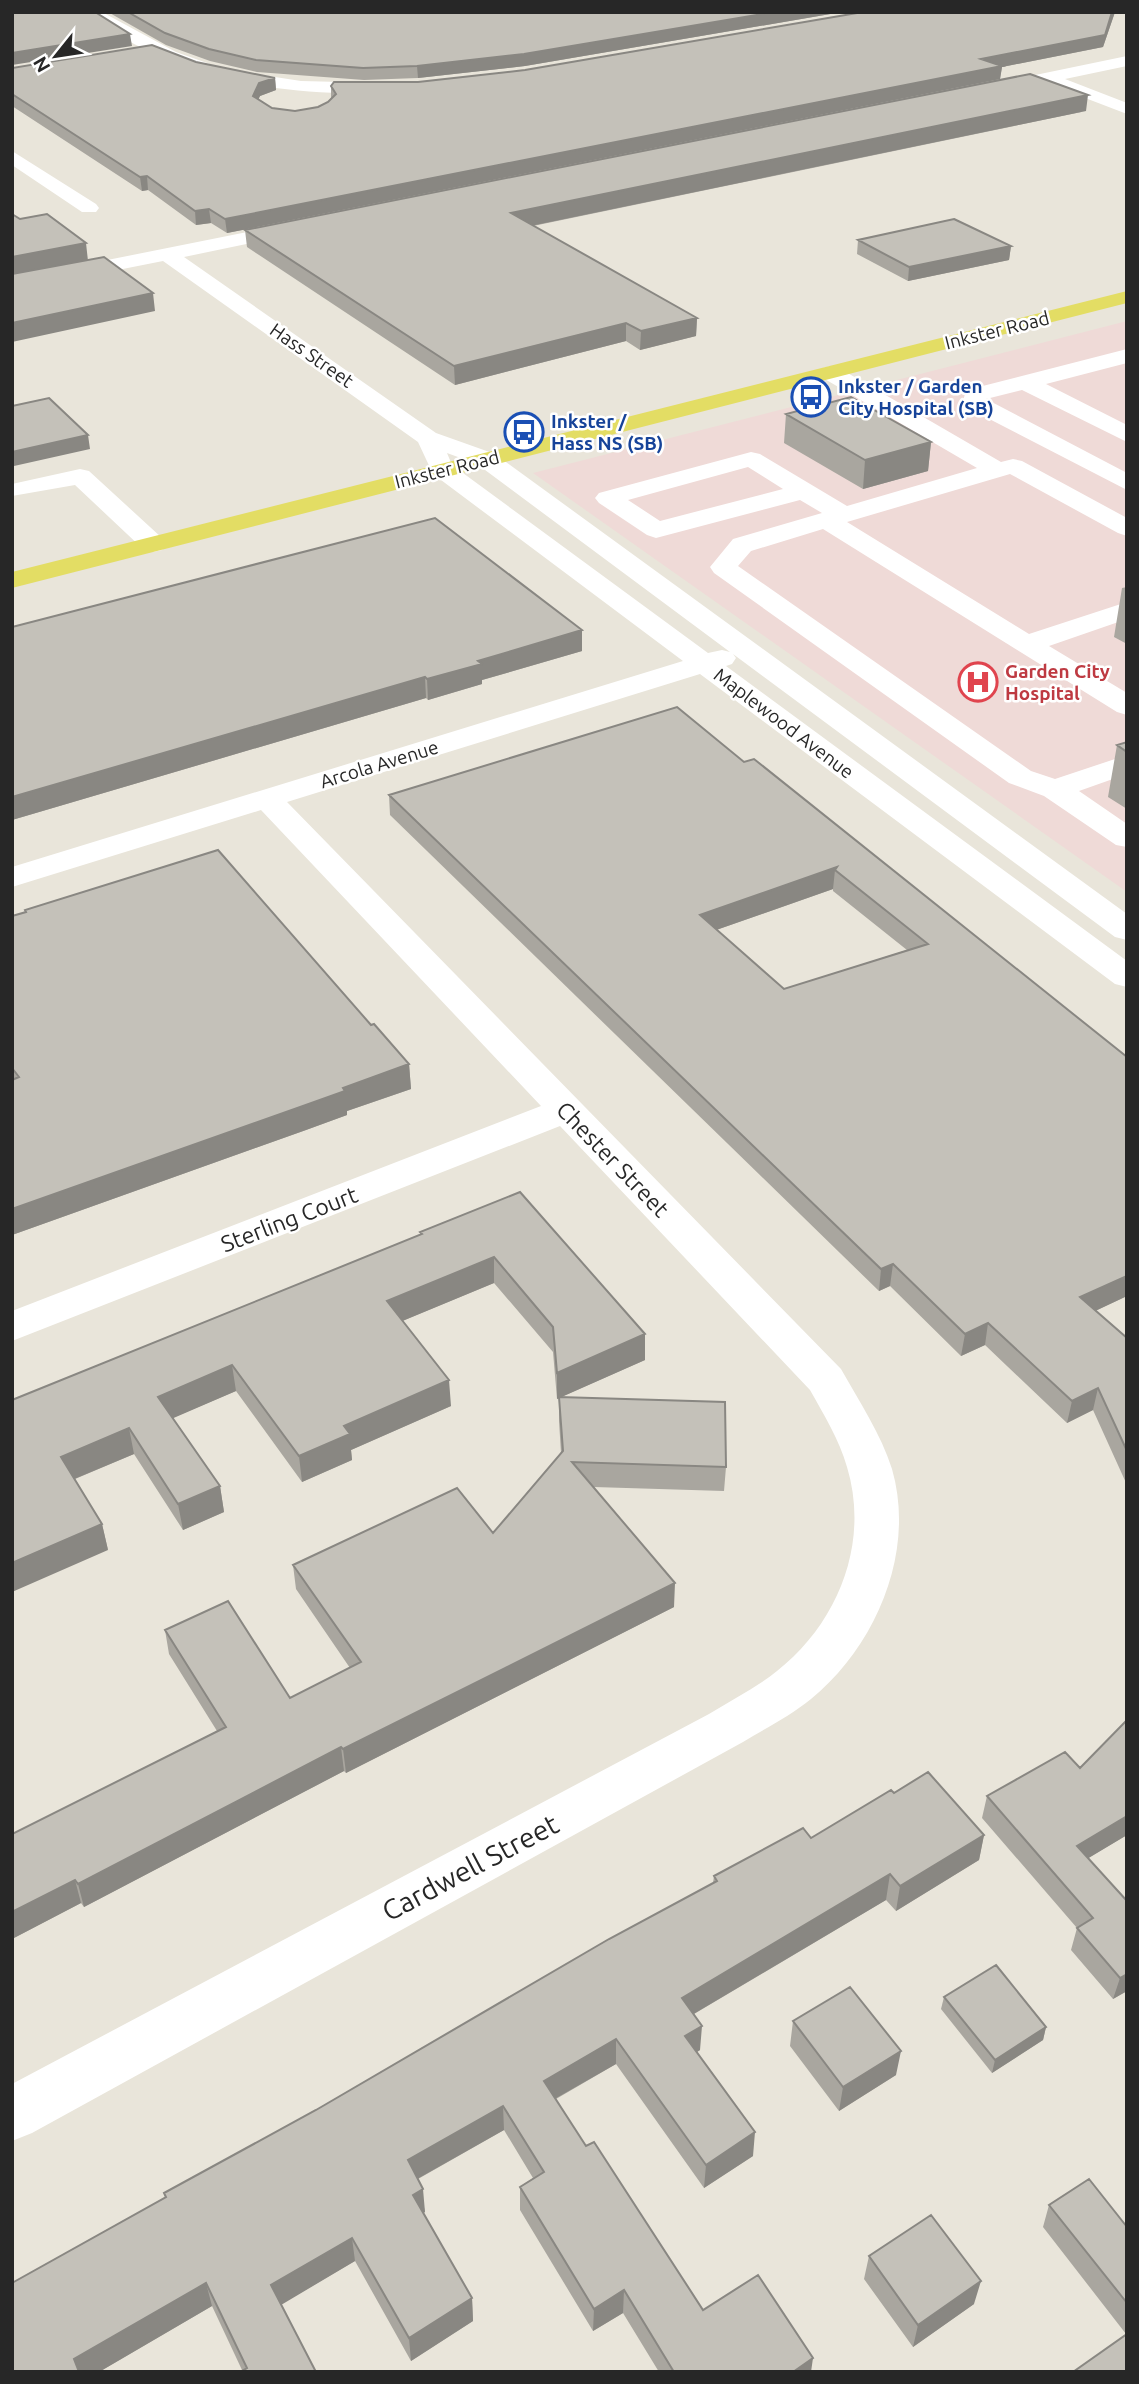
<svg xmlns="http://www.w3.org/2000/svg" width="1139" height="2384" font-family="Ubuntu,sans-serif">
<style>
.medical{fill:#efdad7}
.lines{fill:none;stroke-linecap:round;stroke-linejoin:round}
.minor{fill:#fff;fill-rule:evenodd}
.major{fill:#e3dd64;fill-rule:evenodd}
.wall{fill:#a9a69f;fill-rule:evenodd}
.shaded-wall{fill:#898782}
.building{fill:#c4c1b9;stroke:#898782;stroke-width:2;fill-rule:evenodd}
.labels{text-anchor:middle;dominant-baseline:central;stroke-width:5;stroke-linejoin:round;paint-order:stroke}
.far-street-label{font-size:19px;fill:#272727;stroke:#fff}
.far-transit-label{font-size:19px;font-weight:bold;fill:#164399;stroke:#fff;text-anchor:start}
.far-health-label{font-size:19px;font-weight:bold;fill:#be3a42;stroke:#fff;text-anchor:start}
.street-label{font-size:23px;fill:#272727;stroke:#fff}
.near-street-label{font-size:28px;fill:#272727;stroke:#fff}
</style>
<rect width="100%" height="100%" fill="#e9e5da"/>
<path class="medical" d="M1127,321V892L533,473Z"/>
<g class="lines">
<path class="minor" d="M82,12H102L176,52L224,69L301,81L381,83L390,88C381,98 356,93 343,93C263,91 188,76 118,35C107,28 91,22 82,12Z
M1127,56V66L1065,79L1127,103V114L1046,83L992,94L983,89L992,84Z
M12,151L96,204L99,208L96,212H82L12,165Z
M298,222L305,224L308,228L305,232L184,257L436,433L495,454L1127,914V940L1115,937L733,654L736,658L732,664L726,666L1127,961V987L1115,984L700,674L287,802L841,1369C859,1401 881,1434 892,1469C916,1552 876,1646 811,1699C790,1716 766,1728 743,1742L32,2133L12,2141V2084L709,1714C731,1700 756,1688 777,1671C838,1623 870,1543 847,1467C839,1439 824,1415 810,1390L560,1126L12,1341V1311L541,1106L261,810L12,887V867L683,661L433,474L418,442L163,261L12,291V279ZM447,453L477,464L730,652L722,650L708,653L452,465Z
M1127,349V363L1046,384L1127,425V442L1022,390L986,399L1127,473V490L966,407L962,402L967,390Z
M831,366L839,368L1001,462L1013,459L1022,461L1127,518V536L1118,533L1010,474L847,522L1029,634L1127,602V619L1049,646L1127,693V715L1117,712L823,529L751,551L738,566L1031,771L1055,779L1127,755V774L1079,791L1127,824V847L1116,845L1044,796L1009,783L714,573L710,567L733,539L822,513L800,500L656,538L647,535L599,503L595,498L599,493L751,452L760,454L847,506L977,468L823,378L820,373L823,368ZM748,467L783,489L660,521L628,500Z
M80,469L89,471L162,538L166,544L162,550L153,552L144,550L75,485L12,496V484Z"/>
<path class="major" d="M1127,291V303L12,588V572Z"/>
</g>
<path class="wall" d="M108,12H842L525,66L418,78L364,80L257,72L210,61L166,45Z
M863,12H1115L1103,47L1002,67L1000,79L227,233L211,223L196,225L148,190L142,191L12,106V68L196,62L275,78L276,90L260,96L258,99L272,108L295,111L318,107L328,102L331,98V86L418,82L525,70Z
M1086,111L533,226L697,318L696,336L640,350L626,341L455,385L247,247L245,230Z
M858,240L1011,246L1009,260L908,281L857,254Z
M786,414L931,442L928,471L863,489L784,443Z
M1127,587V644L1114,637L1122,588Z
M12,627L582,630V651L482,680V684L428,700L426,698L12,820Z
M1127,742V809L1108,797L1117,745Z
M744,762L1127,1057V1296L1095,1311L1127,1338V1485L1093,1410L1067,1423L985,1345L961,1356L890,1286L879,1291L390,815L389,795ZM833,889V891L907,950L784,989L716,930Z
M25,910L371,1025L409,1064L411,1089L347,1111V1115L306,1130L12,1235V916L25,913Z
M520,1192L645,1360L561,1397L726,1467L724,1491L594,1487L674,1607L346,1773L344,1771L84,1907L81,1903L12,1939V1834L217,1731L169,1654L165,1630L290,1698L350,1668L296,1589L293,1565L493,1533L561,1453L559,1421V1398L557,1399L553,1352L494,1283L402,1321L451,1406L351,1450L352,1460L302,1482L236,1391L172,1418L220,1486L224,1512L183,1530L134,1454L75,1479L102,1524L108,1550L12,1400L421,1235L420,1232Z
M1127,1720V1835L1088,1858L1127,1901V1991L1113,1999L1071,1950L1077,1928L982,1818L987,1796L1080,1768Z
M894,1793L984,1835L979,1860L896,1911L886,1900L694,2014L700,2050L697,2052L753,2156L704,2188L616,2064L556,2099L586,2146L703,2310L811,2372H659L623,2313L593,2331L520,2210V2187L533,2178L504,2130L418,2179L425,2212L423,2213L472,2298L473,2321L411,2361L355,2261L281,2304L316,2372L242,2370L212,2306L99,2372H12L165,2198L164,2193L316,2110L713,1883L714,1876L811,1838Z
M944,1997L1046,2027L1043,2040L992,2073L941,2009Z
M793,2021L896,2075L839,2111L790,2046Z
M1049,2205L1127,2227V2372L1126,2334L1043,2227Z
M869,2256L974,2304L913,2347L864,2279Z"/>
<path class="shaded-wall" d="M774,12H842L525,66L418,78L417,66Z
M1112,12H1115L1103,47L1002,67L1000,79L227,233L225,219L981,59Z
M130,34L132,46L12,65V53Z
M275,78L276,90L260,96L254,109L253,96L259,83Z
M1088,95L1086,111L511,230V213Z
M147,176L148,190L142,191L140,177Z
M209,209L211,223L196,225L195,211Z
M86,243L88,261L12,276V257Z
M1011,246L1009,260L908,281L909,267Z
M153,293L155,311L12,342V323Z
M697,318L696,336L640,350L641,331Z
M626,323V341L455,385L454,366Z
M88,435L90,449L14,466L12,452Z
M931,442L928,471L863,489L865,460Z
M582,630V651L482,680V684L428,700L427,679L478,661Z
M425,677L426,698L12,820V797Z
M837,867L835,870L833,889L699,936L700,915Z
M409,1064L411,1089L347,1111V1115L306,1130L12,1235V1209Z
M494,1257V1283L388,1327L387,1301Z
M893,1264L890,1286L879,1291L881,1269Z
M1127,1276V1296L1076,1320L1080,1297Z
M988,1323L985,1345L961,1356L965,1334Z
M645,1334V1360L557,1399V1373Z
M232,1365L236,1391L162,1423L158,1397Z
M449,1380L451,1406L351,1450L352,1460L302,1482L299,1456L344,1426Z
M1098,1388L1093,1410L1067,1423L1072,1401Z
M129,1428L134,1454L67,1482L61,1457Z
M220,1486L224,1512L183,1530L178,1504Z
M102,1524L108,1550L12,1592V1563Z
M675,1583L674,1607L346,1773L343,1749Z
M341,1747L344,1771L84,1907L78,1884Z
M1127,1816V1835L1072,1868L1077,1846Z
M984,1835L979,1860L896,1911L900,1886Z
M890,1874L886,1900L680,2022L682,1998Z
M75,1880L81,1903L12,1939V1912Z
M1127,1974V1991L1113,1999L1120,1978Z
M702,2026L700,2050L684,2060L685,2036Z
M1046,2027L1043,2040L992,2073L995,2060Z
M616,2039V2064L544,2105V2081Z
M901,2051L896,2075L839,2111L843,2087Z
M503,2106L504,2130L410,2183L408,2160Z
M755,2132L753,2156L704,2188L706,2165Z
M423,2189L425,2212L415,2218L413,2195Z
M352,2238L355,2261L276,2308L271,2285Z
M981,2281L974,2304L913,2347L918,2325Z
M206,2283L212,2306L99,2372H78L74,2359Z
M624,2290L623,2313L593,2331L594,2309Z
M472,2298L473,2321L411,2361L409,2338Z
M813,2358L811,2372H793Z"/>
<path class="building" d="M12,12H95L130,34L12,53Z
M128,12H774L524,54L417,66L363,68L256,60L209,49L165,33Z
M863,12H1112L1105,35L981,59L1002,66L225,219L209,209L195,211L147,176L140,177L12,94V68L152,45L196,62L275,78L259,83L253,96L272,108L295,111L318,107L328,102L336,94L331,86L334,82H418L525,70Z
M1030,74L1088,95L511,213L697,318L641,331L626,323L454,366L245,230Z
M12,214L20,219L47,214L86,243L12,257Z
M954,219L1011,246L909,267L858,240Z
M104,257L153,293L12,323V274Z
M851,397L931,442L865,460L786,414Z
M49,398L88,435L12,452V406Z
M435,518L582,630L478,661L482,664L427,679L425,677L12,797V627Z
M677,707L744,762L754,759L1127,1057V1276L1080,1297L1127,1338V1451L1098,1388L1072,1401L988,1323L965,1334L893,1264L881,1269L389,795ZM837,867L835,870L928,944L784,989L700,915Z
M1127,742V752L1117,745Z
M218,850L371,1025L374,1024L409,1064L343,1088L345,1091L303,1106L12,1209V1080L19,1077L12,1068V916L26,912L25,910Z
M520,1192L645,1334L557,1373L553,1327L494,1257L387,1301L449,1380L344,1426L350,1434L299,1456L232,1365L158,1397L220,1486L178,1504L129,1428L61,1457L102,1524L12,1563V1400L422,1234L420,1232Z
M559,1397L725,1402L726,1467L572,1462L675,1583L343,1749L341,1747L78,1884L75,1880L12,1912V1834L226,1727L165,1630L228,1601L290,1698L361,1662L293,1565L457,1488L493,1533L563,1451Z
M1127,1720V1816L1077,1846L1127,1901V1974L1120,1978L1077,1928L1093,1918L987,1796L1065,1752L1080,1768Z
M928,1772L984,1835L900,1886L890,1874L682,1998L702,2026L685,2036L755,2132L706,2165L616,2039L544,2081L586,2146L594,2142L703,2310L758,2275L813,2358L793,2372H674L624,2290L594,2309L520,2187L544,2172L503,2106L408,2160L423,2189L413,2195L472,2298L409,2338L352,2238L271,2285L316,2372H240L247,2368L206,2283L74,2359L79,2372H12V2283L166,2197L164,2193L316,2110L609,1939L717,1881L714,1876L803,1828L811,1838L891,1790L894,1793Z
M996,1965L1046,2027L995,2060L944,1997Z
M850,1987L901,2051L843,2087L793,2021Z
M1089,2179L1127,2227V2303L1049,2205Z
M931,2215L981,2281L918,2325L869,2256Z
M1127,2334V2372H1073Z"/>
<defs>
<g id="bus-ring" transform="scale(2.0125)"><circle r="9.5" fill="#fff" stroke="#1a4fb4" stroke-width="1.5"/><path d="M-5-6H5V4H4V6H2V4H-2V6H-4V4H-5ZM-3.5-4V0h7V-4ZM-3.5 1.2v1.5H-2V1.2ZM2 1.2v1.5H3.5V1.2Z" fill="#1a4fb4"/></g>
<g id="hospital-ring" transform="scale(2.0125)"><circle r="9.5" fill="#fff" stroke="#e0444e" stroke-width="1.5"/><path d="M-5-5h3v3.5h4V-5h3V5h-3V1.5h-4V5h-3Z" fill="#e0444e"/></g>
</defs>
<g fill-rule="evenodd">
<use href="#bus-ring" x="811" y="397"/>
<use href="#bus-ring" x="524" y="432"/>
<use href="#hospital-ring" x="978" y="682"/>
</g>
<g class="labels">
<g class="far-street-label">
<text transform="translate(997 330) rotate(-14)">Inkster Road</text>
<text transform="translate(312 355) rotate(35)">Hass Street</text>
<text transform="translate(447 469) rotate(-14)">Inkster Road</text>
<text transform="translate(784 723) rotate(37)">Maplewood Avenue</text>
<text transform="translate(379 764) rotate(-17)">Arcola Avenue</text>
</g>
<g class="far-transit-label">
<text x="838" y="386">Inkster / Garden<tspan x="838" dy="22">City Hospital (SB)</tspan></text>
<text x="551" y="421">Inkster /<tspan x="551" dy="22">Hass NS (SB)</tspan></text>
</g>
<g class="far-health-label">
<text x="1005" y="671">Garden City<tspan x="1005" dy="22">Hospital</tspan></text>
</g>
<g class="street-label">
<text transform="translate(613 1159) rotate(46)">Chester Street</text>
<text transform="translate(289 1219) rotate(-21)">Sterling Court</text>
</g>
<g class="near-street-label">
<text transform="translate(470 1867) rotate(-28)">Cardwell Street</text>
</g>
</g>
<rect width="1139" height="2384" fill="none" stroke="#272727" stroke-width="28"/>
<g transform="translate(56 56) rotate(240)" stroke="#ffffff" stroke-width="5" paint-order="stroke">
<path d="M0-5L12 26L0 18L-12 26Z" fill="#272727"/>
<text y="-10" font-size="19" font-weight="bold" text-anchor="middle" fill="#272727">N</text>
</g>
</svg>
